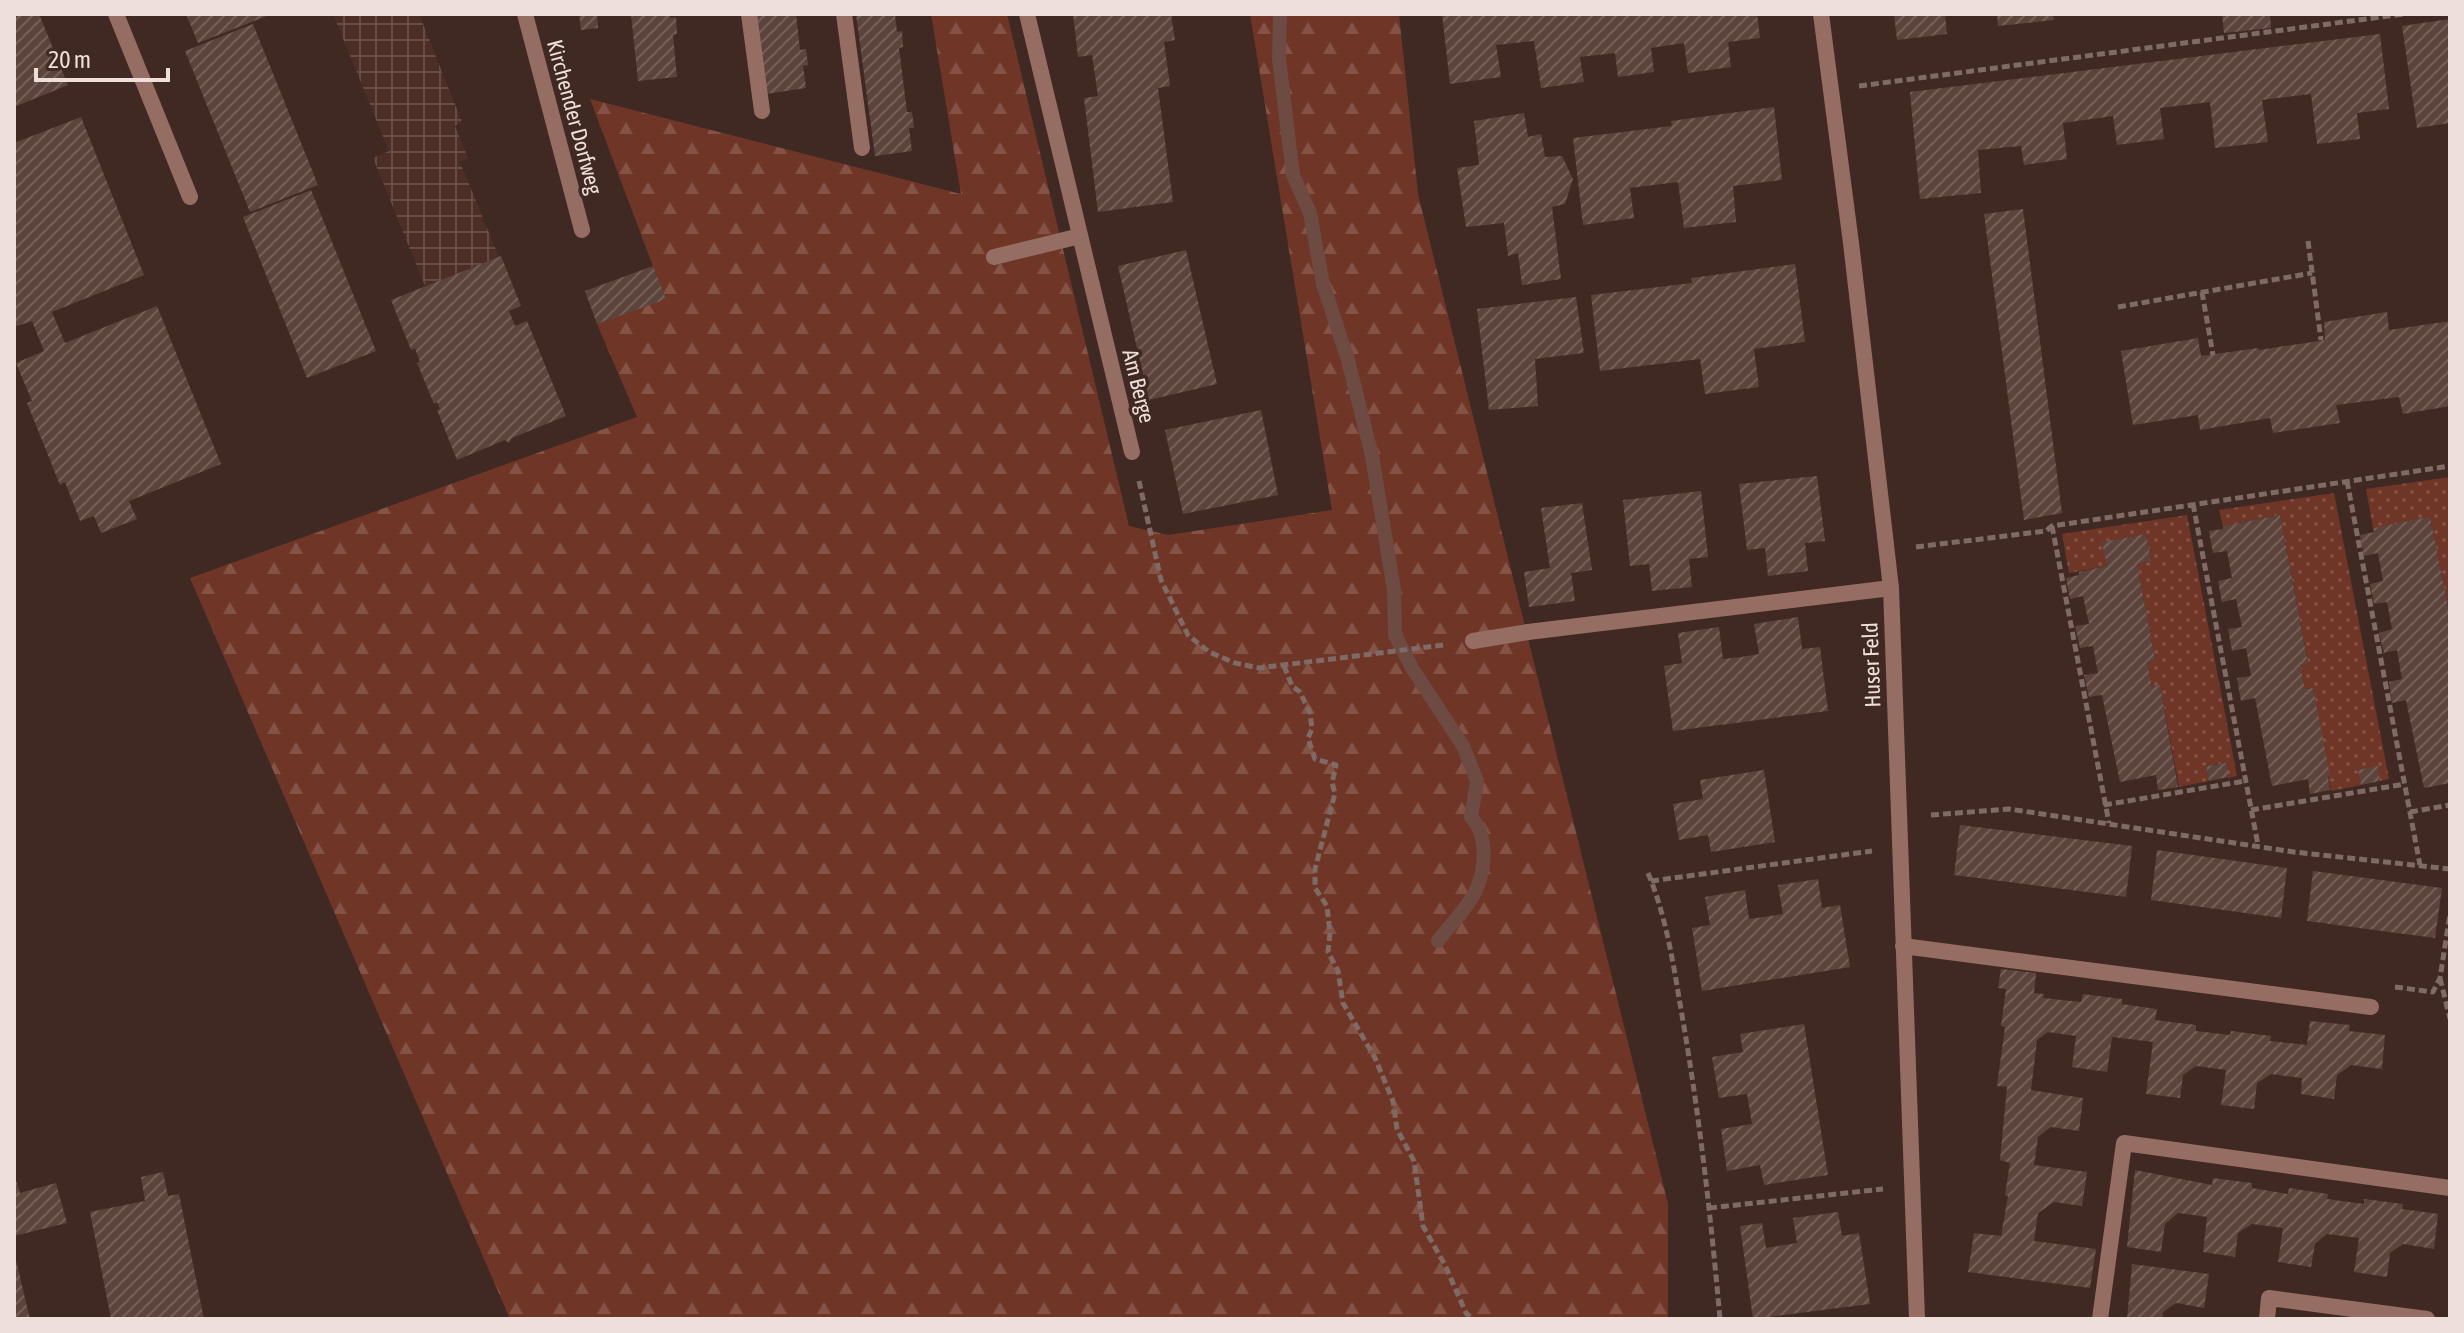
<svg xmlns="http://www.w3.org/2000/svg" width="2464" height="1333" font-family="'Asap Condensed',sans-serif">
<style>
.industrial{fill:url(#industrial-grid)}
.forest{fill:url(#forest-firs)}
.garden{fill:url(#garden-dots)}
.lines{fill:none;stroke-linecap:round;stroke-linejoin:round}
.stream{stroke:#6d4a42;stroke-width:14}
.building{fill:url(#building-hatch)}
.path{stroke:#7f6a65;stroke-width:5;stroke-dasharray:8 4;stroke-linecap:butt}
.service{stroke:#966d62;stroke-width:16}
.minor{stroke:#966d62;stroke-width:16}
.labels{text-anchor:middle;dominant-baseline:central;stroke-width:7;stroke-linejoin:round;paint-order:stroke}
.street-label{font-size:22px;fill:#eedfda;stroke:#402923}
</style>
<defs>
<pattern id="industrial-grid" width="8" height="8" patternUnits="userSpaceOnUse" patternTransform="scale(2)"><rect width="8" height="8" fill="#4c2e26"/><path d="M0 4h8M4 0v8" fill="none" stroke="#664c45"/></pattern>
<pattern id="forest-firs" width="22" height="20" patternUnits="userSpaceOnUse" patternTransform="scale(2)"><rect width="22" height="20" fill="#6f3627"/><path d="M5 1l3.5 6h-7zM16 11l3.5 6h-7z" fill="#845346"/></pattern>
<pattern id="garden-dots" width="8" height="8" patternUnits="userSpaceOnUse" patternTransform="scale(2)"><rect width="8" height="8" fill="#6f3627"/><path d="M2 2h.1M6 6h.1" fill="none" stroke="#845346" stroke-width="1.8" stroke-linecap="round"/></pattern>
<pattern id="building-hatch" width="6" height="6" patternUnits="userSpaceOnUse" patternTransform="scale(2)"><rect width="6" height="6" fill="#5c443d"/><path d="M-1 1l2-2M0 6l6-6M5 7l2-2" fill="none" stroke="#745f58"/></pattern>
</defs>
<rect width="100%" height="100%" fill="#402923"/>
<path class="industrial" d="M333,14H419L462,122L455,126L468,158L460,162L499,257L425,286L373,158L389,151Z"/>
<path class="forest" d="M931,14H1007L1129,526L1168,535L1332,510L1250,14H1399L1418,194L1668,1204V1319H510L190,578L637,417L597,324L665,298L590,99L961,194Z"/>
<path class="garden" d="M2450,477V617L2430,518L2373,528L2366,489Z
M2334,493L2389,779L2380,781L2378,767L2358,771L2361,785L2331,791L2313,688L2305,689L2300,665L2308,662L2280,515L2223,526L2219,510Z
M2187,515L2237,776L2228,778L2225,763L2206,766L2209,781L2179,787L2160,685L2152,687L2147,662L2155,660L2137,564L2151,561L2146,534L2103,542L2107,566L2069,573L2062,534Z"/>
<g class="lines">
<path class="stream" d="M1280,14L1279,59L1293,175L1310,213L1323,284L1348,360L1372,456L1394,590L1395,635L1412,668L1463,746L1477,781L1471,817C1488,835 1486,868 1476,890C1468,908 1450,925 1438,941"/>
</g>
<path class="building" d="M14,14H39L68,85L14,107Z
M186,14H272L198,43Z
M579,14H597L598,28L581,30Z
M631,14H670V18L676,17L677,34L673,35L677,77L638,81Z
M756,14H796L800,50L806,49L808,65L803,66L806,88L766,94Z
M856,14H895L897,32L902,31L903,47L899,48L907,112H912L914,128H909L912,151L875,156Z
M1073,14H1171L1175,40L1164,42L1170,86L1158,88L1173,202L1098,212L1084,98L1098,96L1092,55L1078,57Z
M1442,14H1757L1760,38L1728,42L1731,67L1688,73L1684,43L1651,48L1654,72L1618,77L1615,53L1580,57L1584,82L1541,88L1534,41L1496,45L1501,77L1450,84Z
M1894,14H1945L1947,34L1897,40Z
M1997,14H2053L2054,20L1998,26Z
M2222,14H2270L2271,28L2224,33Z
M2450,19V123L2417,128L2402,26Z
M253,24L318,185L250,212L185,51Z
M2380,34L2389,109L2357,113L2360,139L2317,144L2311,94L2262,100L2268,142L2215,148L2210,102L2160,108L2164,139L2117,145L2113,116L2063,123L2067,159L2024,165L2021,146L1978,150L1981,193L1920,199L1910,92Z
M1774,107L1782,180L1733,186L1736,222L1684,228L1678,182L1630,188L1634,218L1583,225L1573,138L1672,126L1671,121Z
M1524,113L1528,137L1541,134L1545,157L1562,156L1573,179L1565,204L1552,207L1561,279L1522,285L1518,253L1508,256L1504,223L1466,227L1457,168L1479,165L1474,121Z
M81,117L144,275L52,312L65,343L157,306L221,464L129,501L137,519L101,533L94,516L80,521L65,482L60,485L27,403L32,401L16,363L44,351L32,321L14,327V143Z
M311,190L376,351L307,378L243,217Z
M2023,209L2062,513L2024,520L1984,214Z
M1186,250L1217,384L1149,400L1118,266Z
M501,256L521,306L509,311L515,326L527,321L566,416L512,438L509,443L505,440L457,460L437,410L440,409L437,402L434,404L417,363L420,362L415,348L411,350L391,300Z
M1795,264L1805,342L1754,349L1759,387L1705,394L1700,359L1600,371L1591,295L1692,283L1691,278Z
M653,266L666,299L597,324L585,291Z
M1576,297L1584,353L1535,359L1538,406L1489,410L1477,309Z
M2387,312L2389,330L2450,321V406L2403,414L2399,397L2336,405L2340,423L2273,433L2270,418L2200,430L2198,415L2133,425L2121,351L2198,338L2201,356L2258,348L2259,350L2325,340L2324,322Z
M1261,410L1278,495L1183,514L1165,430Z
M1817,476L1825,541L1805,543L1808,571L1768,576L1765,548L1747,550L1739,484Z
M1701,491L1708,557L1689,559L1692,587L1652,591L1649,564L1630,566L1623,500Z
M1582,503L1592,570L1571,573L1575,601L1529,607L1524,572L1550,568L1541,508Z
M2280,515L2308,663L2300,665L2305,689L2313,688L2330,775L2328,776L2330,790L2310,794L2308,779L2272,786L2255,698L2241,701L2237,678L2251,676L2246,648L2232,651L2228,629L2242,627L2236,599L2222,602L2218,581L2232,578L2227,551L2213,553L2209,531L2223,529V526Z
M2430,517L2450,617V783L2424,788L2406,700L2392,703L2389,682L2402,679L2397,650L2384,653L2379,633L2392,629L2387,602L2374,604L2370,584L2383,581L2378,553L2364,556L2360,535L2374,532L2373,528Z
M2146,534L2151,561L2137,564L2155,660L2147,662L2152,687L2160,685L2178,787L2158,790L2156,775L2120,782L2102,695L2089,697L2084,675L2098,673L2093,646L2080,648L2075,626L2089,624L2083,596L2070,599L2066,578L2079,575V572L2107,566L2102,542Z
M1798,617L1802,649L1820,647L1828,711L1673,731L1664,666L1682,663L1678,633L1719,627L1723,659L1741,657L1759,654L1754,624Z
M2226,763L2228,777L2209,781L2206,766Z
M2378,766L2380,781L2361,785L2358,770Z
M1764,770L1775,842L1711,852L1708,835L1679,840L1673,804L1703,799L1700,780Z
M1960,825L2132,846L2126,897L1954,875Z
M2157,850L2287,868L2281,918L2151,900Z
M2313,871L2442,888L2435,938L2307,921Z
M1818,879L1822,908L1840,905L1850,967L1702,991L1692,928L1710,925L1705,897L1745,890L1749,919L1783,914L1778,885Z
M2001,969L2036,973L2034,993L2044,994L2043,998L2081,1002L2083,994L2122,999V1004L2157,1009L2155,1020L2196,1025V1031L2230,1035L2231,1031L2271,1036L2270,1041L2307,1045L2310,1021L2350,1025L2349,1031L2385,1035L2382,1069L2351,1065L2337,1075L2334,1099L2301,1094L2302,1078L2271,1074L2257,1083L2254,1109L2221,1105L2226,1070L2196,1066L2183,1075L2180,1098L2146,1094L2153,1042L2112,1037L2107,1072L2072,1067L2076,1036L2048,1032L2037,1040L2031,1090L2083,1098L2079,1131L2051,1127L2038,1137L2034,1165L2087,1172L2082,1206L2054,1202L2038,1213L2034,1241L2096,1249L2090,1288L1968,1272L1974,1233L2001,1236L2008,1196L2005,1195L2010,1163L2000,1160L2007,1087L1997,1086L2005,1027L2001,1026L2006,989L1998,988Z
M1804,1024L1828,1175L1764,1185L1760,1165L1727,1171L1721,1129L1752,1124L1747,1094L1719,1098L1712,1057L1743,1052L1740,1034Z
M2135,1170L2212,1185L2213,1178L2252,1183V1188L2288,1194L2289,1188L2328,1194L2327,1199L2364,1204V1199L2403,1204L2402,1209L2438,1214L2434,1249L2403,1244L2390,1253L2387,1277L2354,1272L2359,1238L2327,1234L2315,1244L2311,1267L2278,1262L2283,1228L2252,1224L2238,1233L2235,1257L2203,1252L2207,1217L2178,1213L2165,1224L2161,1252L2127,1247Z
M163,1172L168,1196L179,1194L204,1319H111L90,1212L145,1201L141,1177Z
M14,1174L20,1193L56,1183L67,1223L14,1236Z
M1838,1212L1842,1236L1859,1233L1870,1304L1753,1319L1740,1226L1762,1223L1766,1248L1797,1243L1793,1218Z
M14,1256H15L30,1319H14Z
M2132,1264L2209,1274L2204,1308L2176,1303L2163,1312L2162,1319H2127Z"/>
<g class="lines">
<path class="path" d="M1859,86L2404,14
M2308,241L2321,340
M2202,292L2213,355
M2118,307L2312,273
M1139,481L1161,580L1188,635L1209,652L1235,663L1259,668L1444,645
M2347,481L2420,865
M2193,504L2258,845
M2052,526L2109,823
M1916,547L2046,531L2052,526L2450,466
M1284,666L1292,686L1300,692L1310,713L1312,729L1308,738L1315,759L1336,765L1332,783L1335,793L1315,869V888L1327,906L1330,933L1328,952L1338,971L1343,1003L1375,1058L1393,1101L1397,1129L1414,1161L1423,1226L1445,1265L1466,1313L1473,1319
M2104,805L2245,781
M2251,810L2405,784
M2410,812L2450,805
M1931,815L2009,809L2294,852L2450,869
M1648,873C1668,921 1674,970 1683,1021C1700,1120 1711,1219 1720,1319
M1651,881L1872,851
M2440,978L2450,1019
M2395,987L2433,992L2440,978L2450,914
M1709,1208L1883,1189"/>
<path class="service" d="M749,14L762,111
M844,14L862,148
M1473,641L1528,632L1891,588"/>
<path class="minor" d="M116,14L190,197
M525,14L582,230
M1027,14L1132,452
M1821,14L1851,243L1891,588L1917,1319
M994,257L1080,236
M1903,946L2371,1007
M2100,1319L2124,1143L2450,1188
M2267,1319L2269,1298L2427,1319"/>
</g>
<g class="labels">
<g class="street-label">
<text transform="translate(575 117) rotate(75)">Kirchender Dorfweg</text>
<text transform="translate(1139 386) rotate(76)">Am Berge</text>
<text transform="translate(1871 665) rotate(-92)">Huser Feld</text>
</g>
</g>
<rect width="2464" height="1333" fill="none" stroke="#eedfda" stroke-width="32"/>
<path d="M36 68v12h132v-12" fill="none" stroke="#eedfda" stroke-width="4"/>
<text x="48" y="68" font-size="24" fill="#eedfda" stroke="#402923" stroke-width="6" paint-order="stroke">20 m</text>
</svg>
